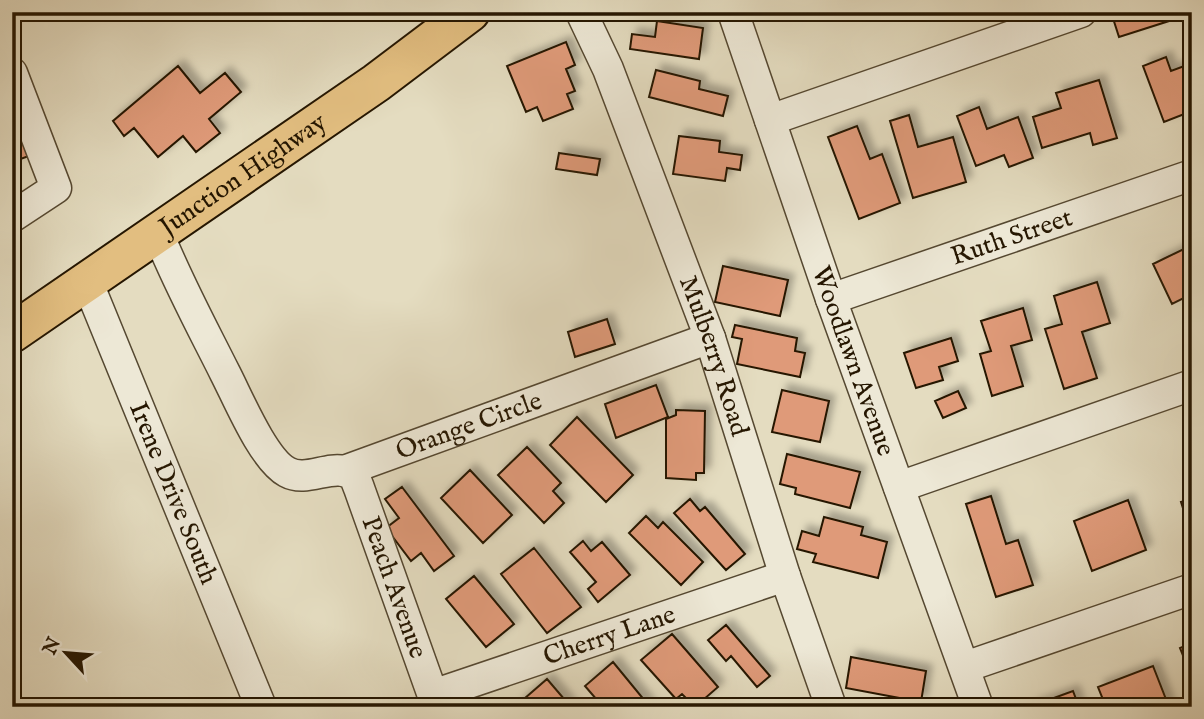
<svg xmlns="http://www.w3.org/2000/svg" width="1204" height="719" font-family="'IM FELL English',serif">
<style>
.building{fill:#df9a79;stroke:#251601;stroke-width:2;filter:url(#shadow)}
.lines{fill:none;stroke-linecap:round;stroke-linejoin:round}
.minor-casing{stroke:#554831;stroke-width:33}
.major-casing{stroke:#251601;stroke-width:42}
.minor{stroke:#ede8d6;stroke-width:30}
.major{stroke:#e2be80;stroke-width:38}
.labels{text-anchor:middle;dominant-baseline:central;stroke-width:5;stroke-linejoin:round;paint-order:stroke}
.street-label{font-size:26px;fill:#251601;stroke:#ede8d6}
</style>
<defs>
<filter id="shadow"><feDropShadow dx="6" dy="-6" stdDeviation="3.5" flood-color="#0004"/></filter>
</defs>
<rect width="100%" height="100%" fill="#e4dcc0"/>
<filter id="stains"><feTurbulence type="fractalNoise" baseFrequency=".00286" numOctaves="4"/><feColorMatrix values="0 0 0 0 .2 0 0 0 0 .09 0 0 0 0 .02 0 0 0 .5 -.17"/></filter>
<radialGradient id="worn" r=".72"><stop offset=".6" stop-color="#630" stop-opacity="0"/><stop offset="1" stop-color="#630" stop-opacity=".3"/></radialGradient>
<path class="building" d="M1111,12H1166L1169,21L1119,37Z
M657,21L703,28L699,59L630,49L632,34L655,37Z
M566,42L575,65L566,69L575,91L567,94L573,109L543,121L537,107L526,112L507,66Z
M1166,57L1171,71L1187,65L1192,79V111L1164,122L1143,66Z
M178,66L200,93L225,73L241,92L209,119L220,133L196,152L183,136L158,157L134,128L124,136L113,121Z
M656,70L700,81L699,89L728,96L723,116L649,97Z
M1099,80L1117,138L1093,145L1090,133L1042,148L1033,117L1061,108L1056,93Z
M12,107L29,156L12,162Z
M979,107L987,129L1018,117L1033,158L1009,167L1004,155L976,166L957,116Z
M909,115L918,147L953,137L966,182L913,198L890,121Z
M857,126L870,159L882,154L900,203L859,219L828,137Z
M679,136L720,141L719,152L742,155L740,170L727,168L725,181L673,174Z
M559,153L600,159L597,175L556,169Z
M1192,245V294L1172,304L1153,264Z
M723,266L788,280L780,316L715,302Z
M1097,282L1110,323L1082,332L1097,378L1064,389L1045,329L1062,324L1054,296Z
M1023,308L1032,340L1011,346L1023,386L992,396L980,354L991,351L981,321Z
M607,319L615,344L575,357L568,332Z
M735,325L797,338L795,351L805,353L800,377L737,364L742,339L732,337Z
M951,338L958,361L939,367L943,380L916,388L904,353Z
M656,385L668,417L616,438L605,404Z
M782,390L829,401L820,442L772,432Z
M958,391L966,408L943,418L935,401Z
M676,410L705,411L704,473H696V480L666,478V419L676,415Z
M577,417L633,475L606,502L550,445Z
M527,447L561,483L553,491L564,503L544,523L498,475Z
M787,454L860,472L850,508L795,494L796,488L780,484Z
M470,470L512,515L483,543L441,498Z
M402,487L454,556L434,571L421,553L411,561L386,528L399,518L385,499Z
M991,496L1006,544L1018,540L1033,585L996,597L966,504Z
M690,499L700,511L705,507L745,554L726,570L674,513Z
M1192,499V530H1190L1181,502Z
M1128,500L1146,550L1092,571L1074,521Z
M646,516L658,528L663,522L703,562L681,585L629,533Z
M824,517L863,527L861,535L887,542L878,578L813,562L816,554L797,549L802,531L819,536Z
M583,541L591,551L602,542L630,575L598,602L588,589L596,582L570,552Z
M534,548L581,607L547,633L501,574Z
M474,576L514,624L486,647L446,599Z
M726,625L770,676L757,687L731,656L726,661L708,640Z
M672,634L718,687L695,707L682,694L676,699L641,660Z
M1192,643V678L1180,648Z
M851,657L926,671L921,702L846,688Z
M613,662L650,707H603L585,686Z
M1153,666L1169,707H1106L1098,687Z
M547,679L571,707H519L517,705Z
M1073,691L1079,707H1029Z"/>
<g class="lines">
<g class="minor-casing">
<g id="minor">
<path id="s1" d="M581,12L608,69L710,338L785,576L831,707"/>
<path id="s2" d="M733,12L831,299L978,707"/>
<path d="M12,73L56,188L12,217"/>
<path d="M770,120L1081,12"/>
<path id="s3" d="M158,233C177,281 202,327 225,373C238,398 263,459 287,472C305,482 326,467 344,471L710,338"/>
<path id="s4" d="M87,281L261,707"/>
<path id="s5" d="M831,299L1192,175"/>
<path id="s6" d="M344,471L354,475L359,488L437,707"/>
<path d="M899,487L1192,385"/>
<path d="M965,667L1192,589"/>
<path id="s7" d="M433,695L785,576"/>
</g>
</g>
<g class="major-casing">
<g id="major">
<path id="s8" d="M12,333L376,83L470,12"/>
</g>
</g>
<use href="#minor" class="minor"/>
<use href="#major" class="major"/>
</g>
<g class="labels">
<g class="street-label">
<text stroke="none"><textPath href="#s8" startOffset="280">Junction Highway</textPath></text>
<text stroke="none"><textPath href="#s5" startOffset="191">Ruth Street</textPath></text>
<text stroke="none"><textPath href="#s1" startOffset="369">Mulberry Road</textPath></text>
<text stroke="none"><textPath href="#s2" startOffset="369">Woodlawn Avenue</textPath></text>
<text stroke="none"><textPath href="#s3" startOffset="464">Orange Circle</textPath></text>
<text stroke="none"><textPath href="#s4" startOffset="229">Irene Drive South</textPath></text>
<text stroke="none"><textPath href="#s6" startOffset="130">Peach Avenue</textPath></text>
<text stroke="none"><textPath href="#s7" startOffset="186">Cherry Lane</textPath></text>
</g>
</g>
<rect width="1204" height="719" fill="none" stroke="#e4dcc0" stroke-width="42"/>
<rect x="14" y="14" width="1176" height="691" fill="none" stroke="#251601" stroke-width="3.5"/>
<rect x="21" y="21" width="1162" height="677" fill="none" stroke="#251601" stroke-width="2"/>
<g transform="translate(66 653) rotate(296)" stroke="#ede8d6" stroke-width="5" paint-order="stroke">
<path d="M0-5L12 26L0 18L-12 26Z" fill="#251601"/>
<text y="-10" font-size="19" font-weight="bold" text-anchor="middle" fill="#251601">N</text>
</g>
<rect width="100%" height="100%" filter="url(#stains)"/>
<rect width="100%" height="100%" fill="url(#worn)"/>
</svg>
